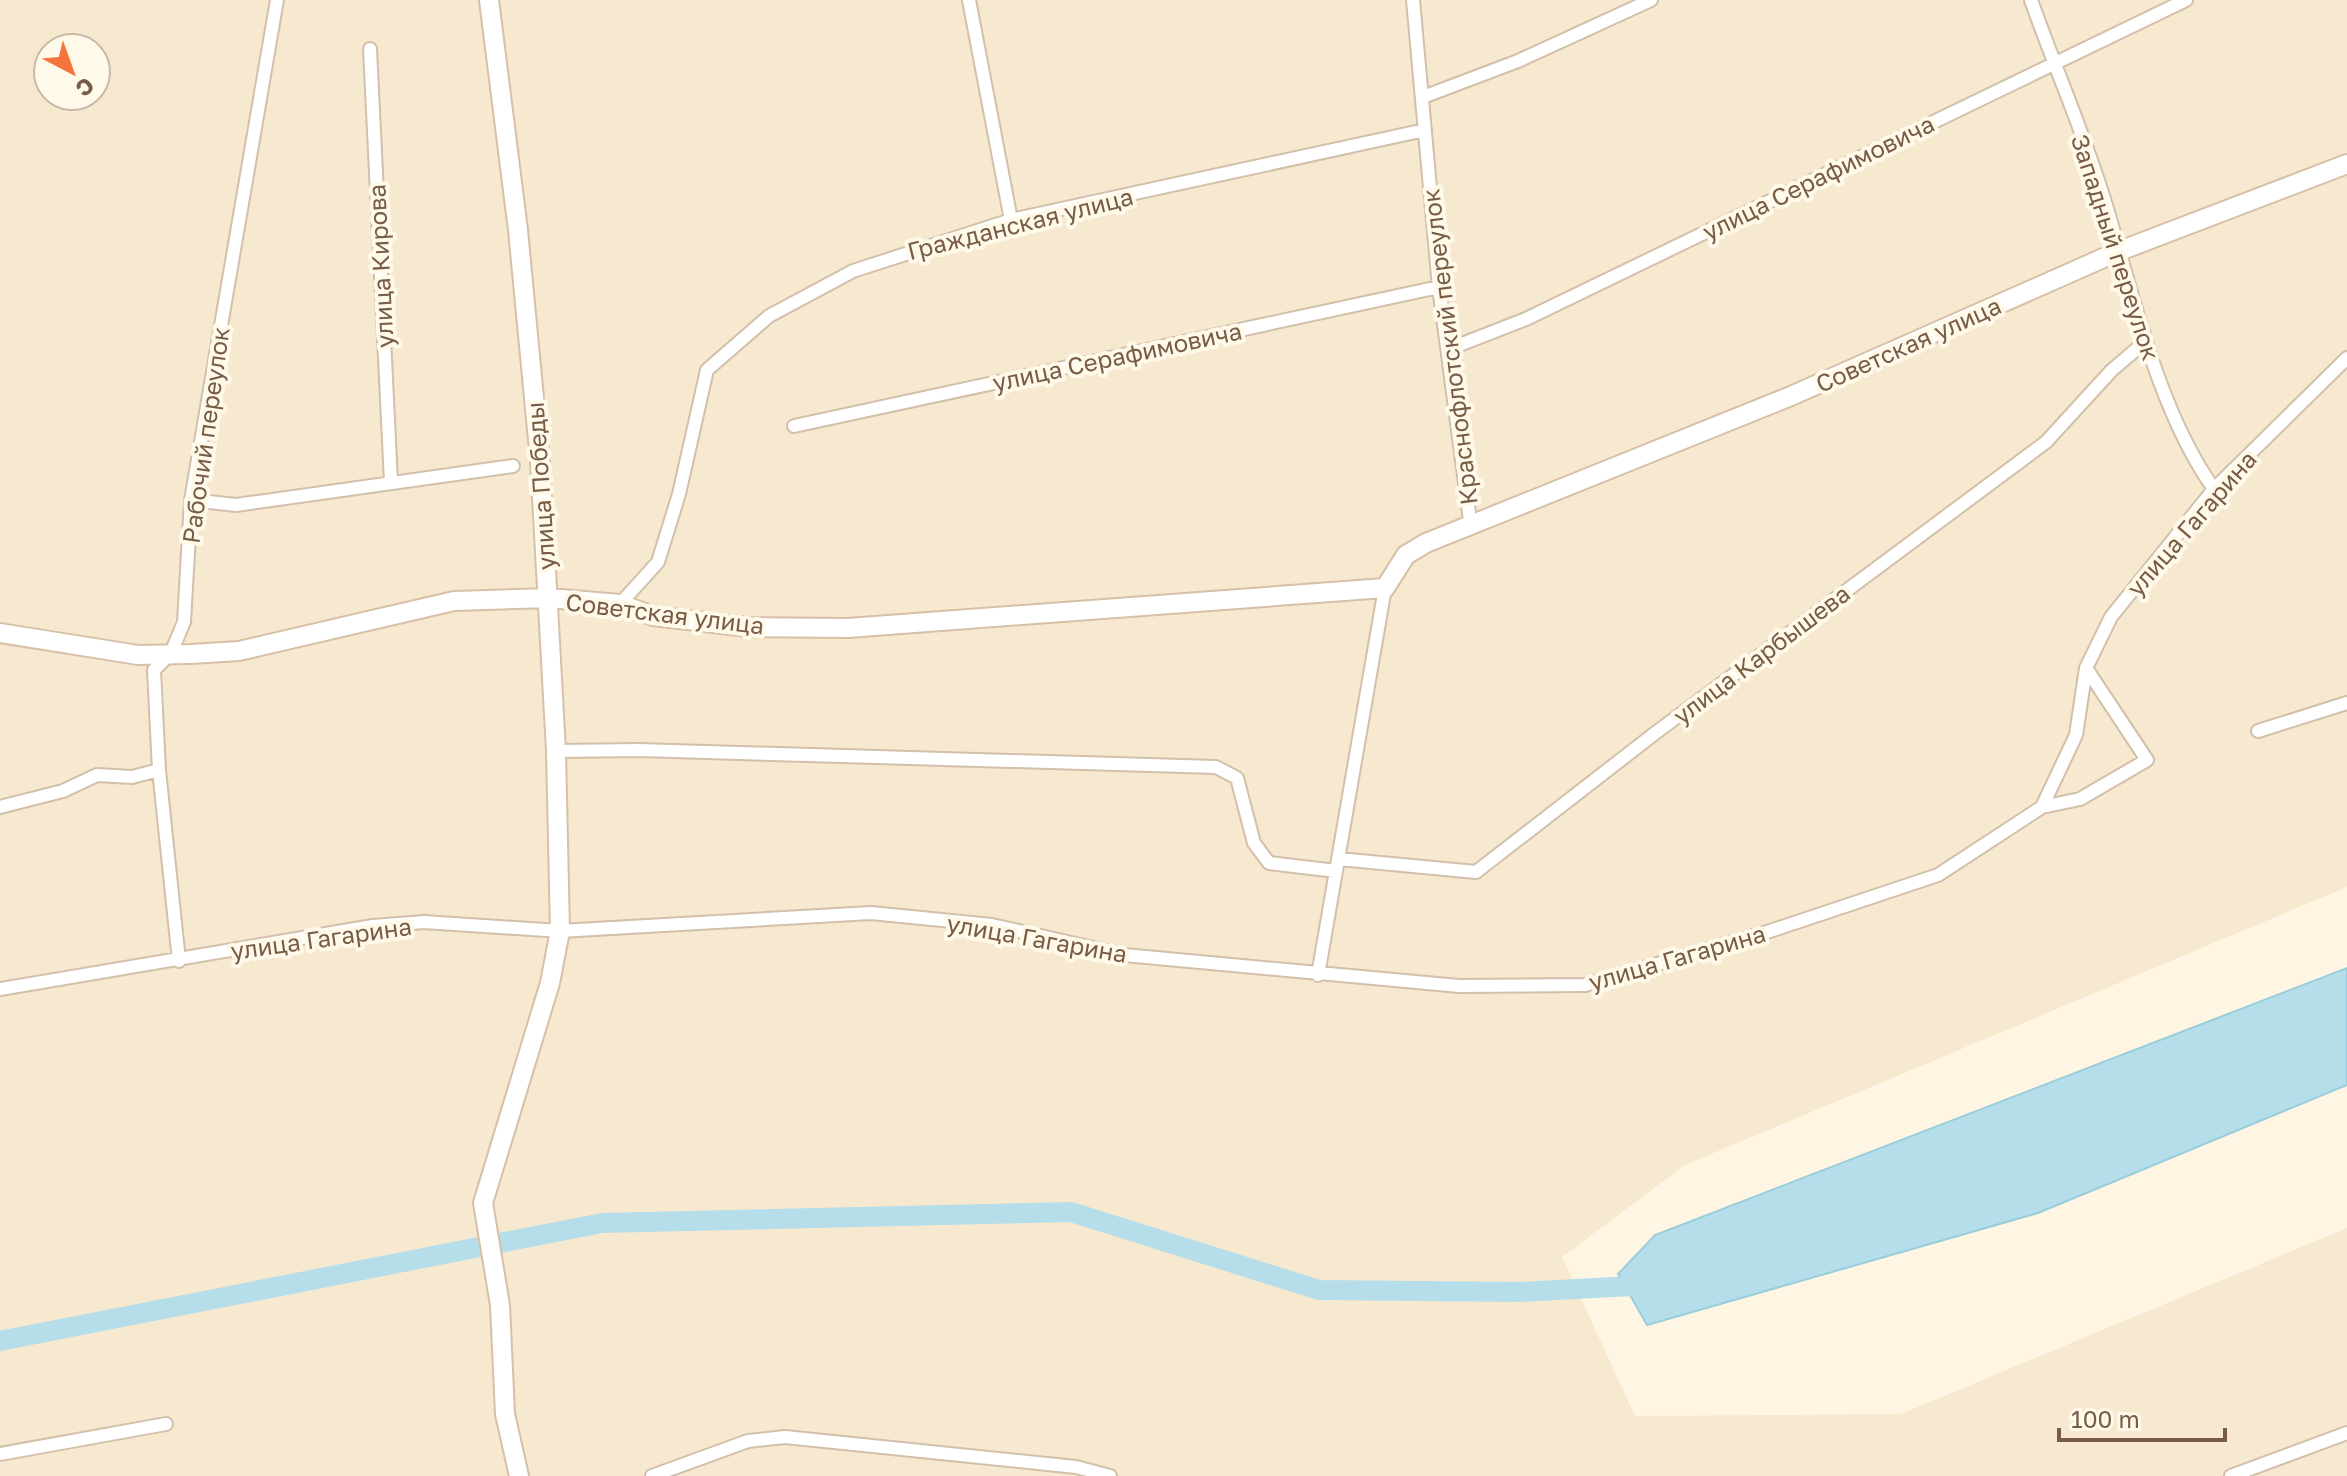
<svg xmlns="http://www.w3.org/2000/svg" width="2347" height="1476" font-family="'Golos Text',sans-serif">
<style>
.residential{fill:#f7e8d0;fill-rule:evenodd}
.water{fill:#b5deea;stroke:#9acddc;stroke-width:2}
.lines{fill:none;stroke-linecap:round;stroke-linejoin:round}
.river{stroke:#b5deea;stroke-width:20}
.street-casing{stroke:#d2c0aa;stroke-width:16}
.secondary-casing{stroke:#d6c0a7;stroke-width:22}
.street{stroke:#fff;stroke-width:12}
.secondary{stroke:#fff;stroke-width:18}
.labels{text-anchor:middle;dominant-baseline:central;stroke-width:8;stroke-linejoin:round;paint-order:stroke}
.street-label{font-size:24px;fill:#785c46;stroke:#fff9ea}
</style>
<rect width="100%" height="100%" fill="#fef6e2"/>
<path class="residential" d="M0,0H2347V887L1685,1165L1562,1257L1635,1416L1901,1414L2347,1228V1476H0ZM48,48H96V96H48Z"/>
<path class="water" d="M2347,968V1085L2038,1213L1647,1325L1618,1274L1655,1235Z"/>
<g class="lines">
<path class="river" d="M0,1341L602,1223L1071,1212L1319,1290L1519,1292L1652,1285"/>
<g class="street-casing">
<path id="street" d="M969,0L1011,220
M1413,0L1439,287L1471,528
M2031,0C2056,71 2087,140 2108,212C2134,300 2160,414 2214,489
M370,49L391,482
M1423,97L1518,61L1651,0
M1449,349L1526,319L2186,0
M794,426L1439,287
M191,500L236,505L513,466
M620,604L658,562L679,494L707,370L769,316L853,271L1011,220L1425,130
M2258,731L2347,703
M556,751L639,750L1216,767L1237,778L1254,843L1269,863L1336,871
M0,807L63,791L97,775L132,777L159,770
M2042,807L2080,799L2147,760L2086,668
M1339,859L1476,872L1654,734L2046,442L2112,370L2145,342
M179,961L159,770L154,670L171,653L184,622L191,500L277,0
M1318,975L1385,588
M0,989L373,926L424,922L560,931L871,913L992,925L1124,955L1459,986L1585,985L1764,933L1938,875L2042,807L2076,735L2086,668L2111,617L2214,489L2347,358
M0,1454L166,1424
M652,1476L748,1441L785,1437L1076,1467L1110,1476
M2231,1476L2347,1433"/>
</g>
<g class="secondary-casing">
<path id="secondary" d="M489,0L518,230L540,461L556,751L560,931L550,983L483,1203L500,1305L505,1414L519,1476
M0,633L138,655L191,654L239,651L454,601L549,598L620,604L653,616L748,627L848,628L1385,588L1406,555L1426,543L1791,396L2117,252L2347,164"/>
</g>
<use href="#street" class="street"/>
<use href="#secondary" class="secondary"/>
</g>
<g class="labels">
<g class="street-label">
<text transform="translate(1818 177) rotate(-26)">улица Серафимовича</text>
<text transform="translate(1020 223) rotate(-14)">Гражданская улица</text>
<text transform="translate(2116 247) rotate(72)">Западный переулок</text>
<text transform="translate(380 266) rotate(-93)">улица Кирова</text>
<text transform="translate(1908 344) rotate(-24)">Советская улица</text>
<text transform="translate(1449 347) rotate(-97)">Краснофлотский переулок</text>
<text transform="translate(1117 356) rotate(-12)">улица Серафимовича</text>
<text transform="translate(205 435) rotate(-82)">Рабочий переулок</text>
<text transform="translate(540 486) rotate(-94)">улица Победы</text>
<text transform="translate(2191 523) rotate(-49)">улица Гагарина</text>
<text transform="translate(665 613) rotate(7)">Советская улица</text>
<text transform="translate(1761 654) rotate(-37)">улица Карбышева</text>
<text transform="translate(321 938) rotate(-8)">улица Гагарина</text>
<text transform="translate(1037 938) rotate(10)">улица Гагарина</text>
<text transform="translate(1677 957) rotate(-16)">улица Гагарина</text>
</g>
</g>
<g transform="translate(72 72) rotate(139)"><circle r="38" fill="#fff9ea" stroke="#c9baa8" stroke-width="2"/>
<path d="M0-6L14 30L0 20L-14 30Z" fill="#f3743c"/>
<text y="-12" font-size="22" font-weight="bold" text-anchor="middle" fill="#785c46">С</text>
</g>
<path d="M2059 1428v12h166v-12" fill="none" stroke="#785c46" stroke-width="4"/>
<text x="2071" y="1428" font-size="24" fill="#785c46" stroke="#fff9ea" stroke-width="6" paint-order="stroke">100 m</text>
</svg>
